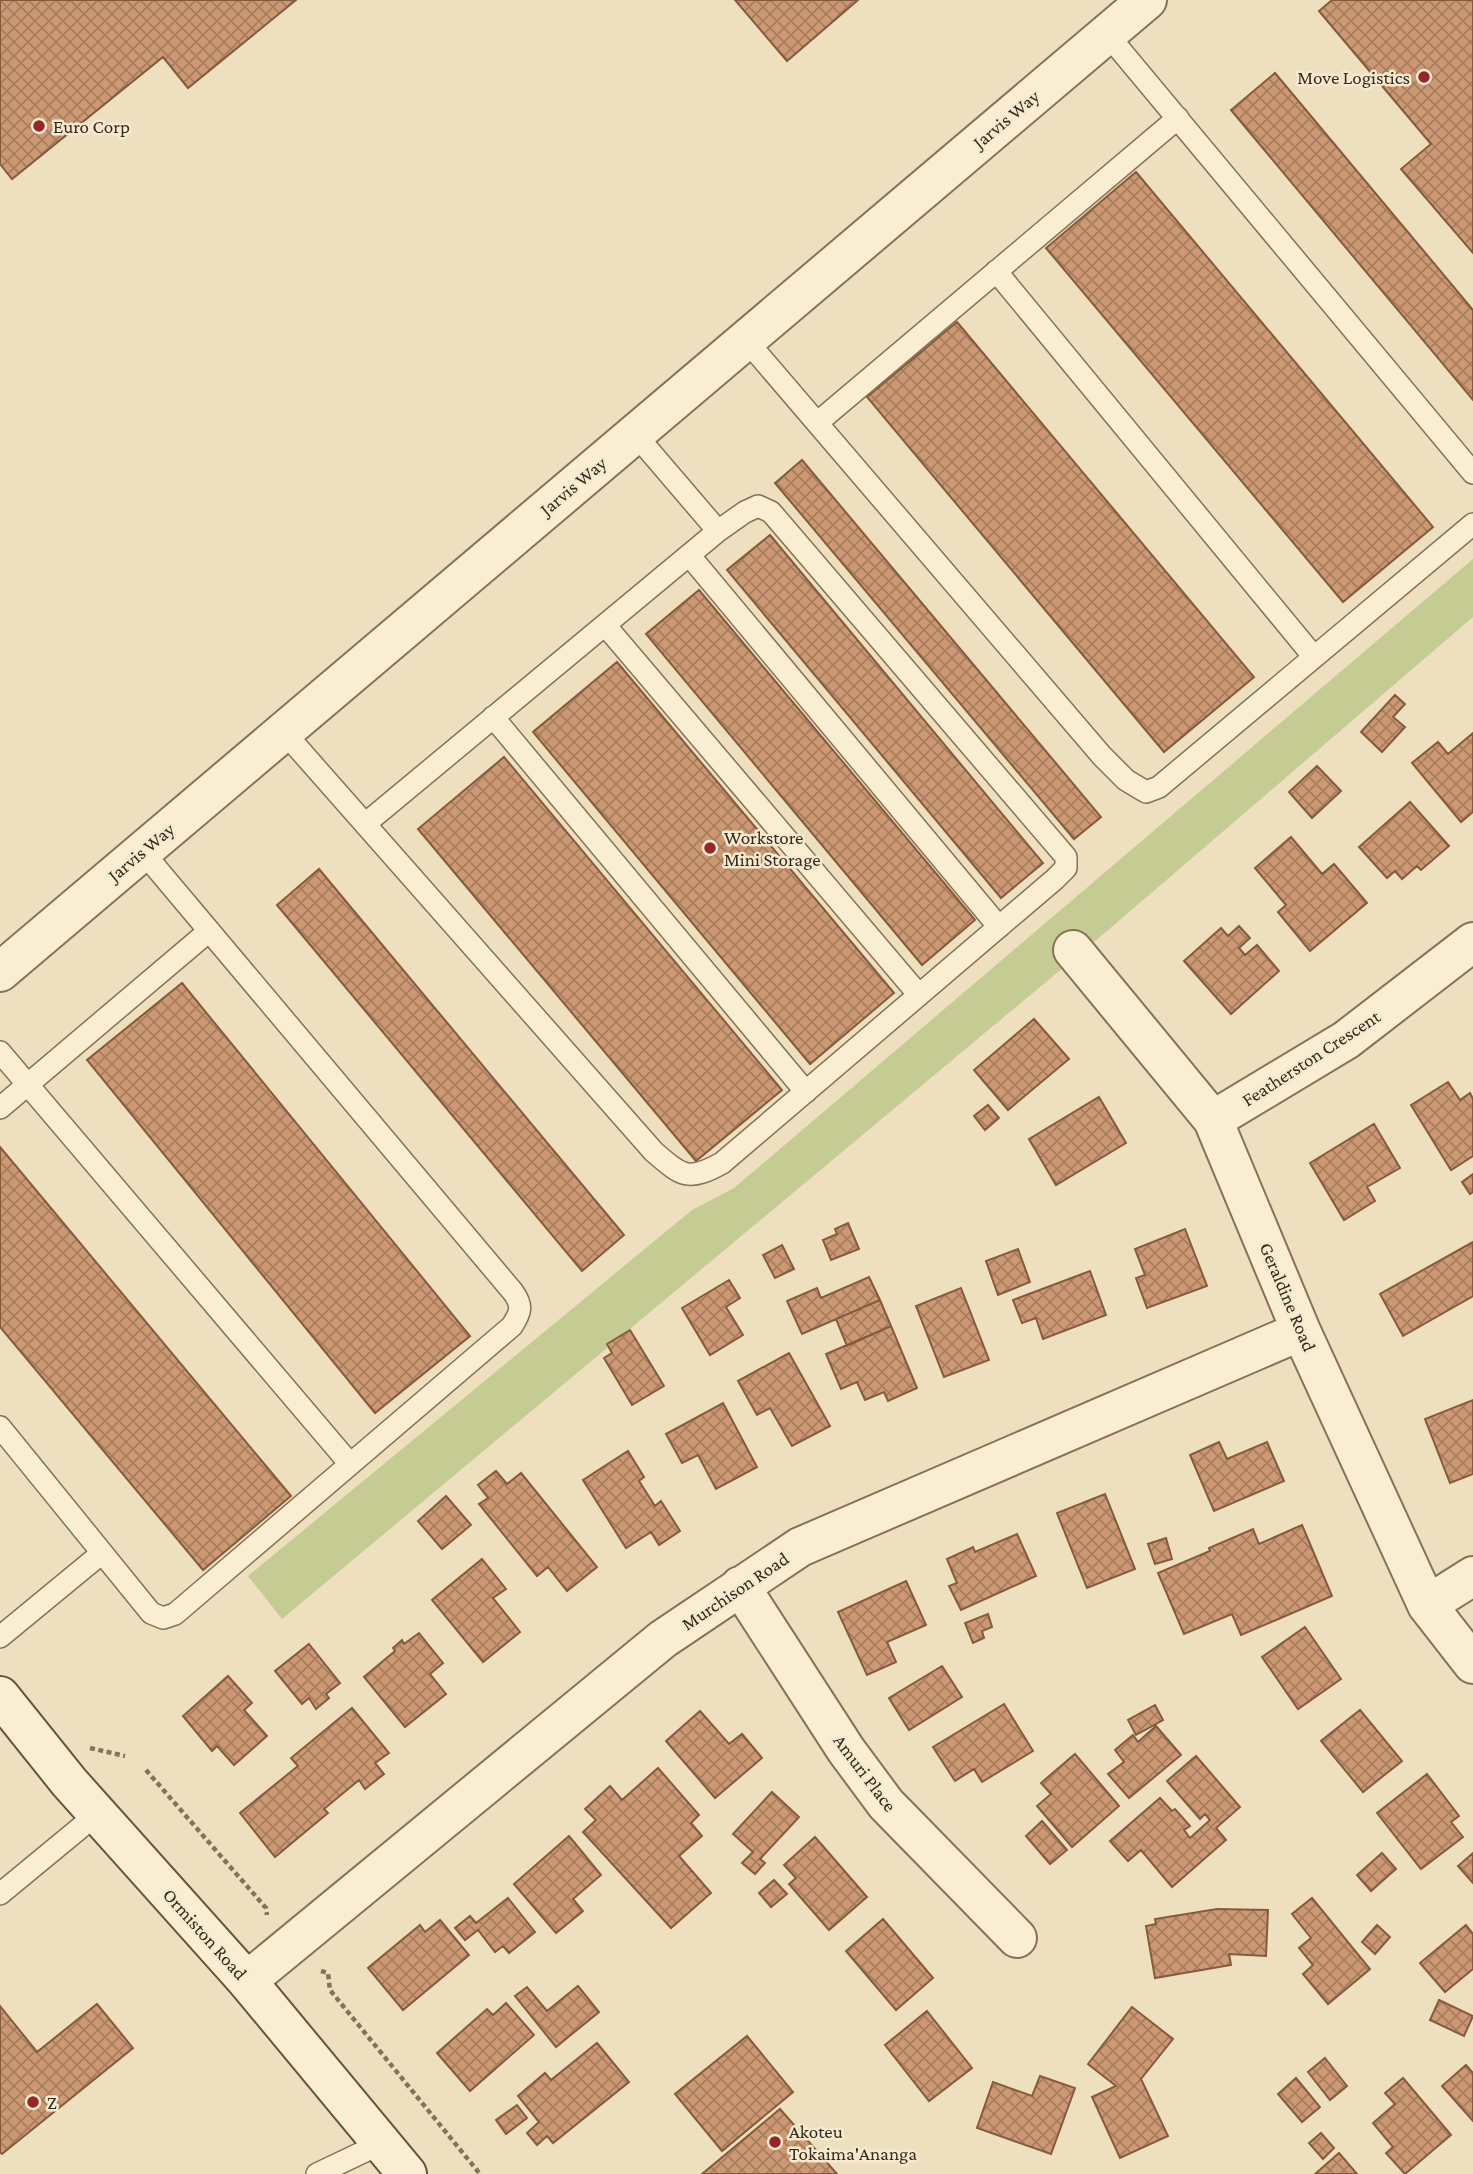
<svg xmlns="http://www.w3.org/2000/svg" width="1473" height="2174" font-family="'Crimson Pro',serif">
<style>
.green{fill:#c5cc93}
.building{fill:url(#building-cross-hatch);stroke:#865a3d;stroke-width:2}
.lines{fill:none;stroke-linecap:round;stroke-linejoin:round}
.service-casing{stroke:#877157;stroke-width:24}
.minor-casing{stroke:#877157;stroke-width:42}
.secondary-casing{stroke:#68523b;stroke-width:42}
.path{stroke:#877157;stroke-width:4.5;stroke-dasharray:5 3.5;stroke-linecap:butt}
.service{stroke:#f9edd2;stroke-width:21}
.minor{stroke:#f9edd2;stroke-width:38}
.secondary{stroke:#f9edd2;stroke-width:38}
.poi-dot{fill:#962728;stroke:#f5eacf;stroke-width:2.5}
.labels{text-anchor:middle;dominant-baseline:central;stroke-width:5;stroke-linejoin:round;paint-order:stroke}
.poi-label{font-size:19px;fill:#36291c;stroke:#f5eacf;text-anchor:start}
.street-label{font-size:19px;fill:#36291c;stroke:#f5eacf}
</style>
<defs>
<pattern id="building-cross-hatch" width="8" height="8" patternUnits="userSpaceOnUse" patternTransform="scale(1.75)"><rect width="8" height="8" fill="#cd9974"/><path d="M0 0l8 8M0 8l8-8" fill="none" stroke="#a77d5e"/></pattern>
</defs>
<rect width="100%" height="100%" fill="#eee0bf"/>
<path class="green" d="M1473,559V617L1107,931L282,1619L248,1576L692,1210L734,1188Z"/>
<path class="building" d="M0,0H296L188,88L163,57L12,179L0,164Z
M735,0H858L787,61Z
M1332,0H1473V253L1401,169L1431,144L1319,11Z
M1275,73L1473,310V400L1231,110Z
M1136,172L1433,527L1343,602L1046,248Z
M957,322L1254,677L1164,752L867,397Z
M802,460L1101,817L1074,839L775,483Z
M770,535L1043,863L1001,898L727,570Z
M699,590L975,920L922,965L646,634Z
M617,662L894,993L810,1064L533,732Z
M1395,695L1405,704L1393,717L1405,727L1382,752L1361,732Z
M1473,733V812L1461,822L1412,763L1438,742L1448,754Z
M504,757L782,1090L696,1161L418,829Z
M1317,766L1341,791L1312,818L1289,792Z
M1410,802L1449,846L1421,870L1417,866L1402,879L1395,871L1387,878L1359,847Z
M1291,837L1322,874L1334,864L1367,903L1310,951L1278,912L1286,905L1255,868Z
M319,869L624,1235L582,1271L277,905Z
M1239,926L1250,938L1239,948L1245,955L1257,945L1279,971L1231,1014L1184,961L1221,928L1228,936Z
M182,983L470,1336L375,1413L87,1060Z
M1034,1019L1069,1059L1008,1110L974,1070Z
M1448,1082L1460,1100L1470,1093L1473,1099V1156L1451,1170L1411,1105Z
M1099,1097L1126,1143L1056,1185L1029,1139Z
M988,1105L999,1118L985,1130L974,1116Z
M1374,1124L1400,1168L1367,1187L1375,1201L1344,1220L1310,1163Z
M0,1147L291,1496L203,1570L0,1327Z
M1473,1174V1192L1470,1194L1462,1182Z
M848,1223L859,1249L831,1260L823,1240L837,1234L835,1229Z
M1185,1229L1207,1286L1147,1308L1136,1278L1145,1275L1135,1249Z
M1473,1242V1296L1403,1336L1380,1294Z
M782,1245L794,1269L775,1278L763,1255Z
M1018,1249L1030,1282L998,1295L986,1261Z
M1090,1271L1106,1315L1043,1339L1036,1318L1022,1323L1013,1300Z
M869,1277L880,1300L802,1334L787,1301L817,1288L821,1298Z
M729,1280L740,1298L726,1307L743,1335L710,1355L682,1308Z
M961,1288L989,1360L944,1377L916,1306Z
M880,1300L891,1326L847,1346L836,1319Z
M891,1326L917,1388L888,1401L884,1392L865,1400L857,1382L841,1389L826,1354Z
M630,1330L664,1386L632,1405L604,1358L612,1353L607,1344Z
M789,1353L830,1426L792,1446L770,1408L757,1415L738,1381Z
M1473,1400V1474L1450,1483L1425,1419Z
M723,1403L757,1467L716,1489L698,1455L682,1463L666,1434Z
M1219,1442L1227,1459L1267,1442L1284,1481L1214,1511L1190,1455Z
M628,1451L644,1477L639,1481L655,1506L661,1501L680,1531L659,1545L651,1532L626,1548L583,1480Z
M496,1471L507,1484L521,1473L597,1567L567,1591L548,1567L537,1576L479,1504L488,1498L478,1485Z
M1105,1494L1135,1569L1087,1588L1057,1513Z
M446,1496L471,1525L442,1549L418,1521Z
M1302,1525L1332,1596L1241,1635L1232,1614L1184,1634L1158,1573L1210,1551L1209,1548L1253,1529L1259,1544Z
M1017,1534L1036,1576L961,1610L949,1586L957,1583L947,1559L973,1547L975,1552Z
M1166,1538L1172,1559L1155,1564L1148,1544Z
M482,1559L506,1589L493,1598L520,1632L483,1662L432,1600Z
M906,1581L926,1625L887,1642L896,1662L867,1675L838,1612Z
M988,1614L992,1627L982,1631L984,1638L973,1643L965,1623Z
M1305,1627L1341,1679L1298,1709L1262,1657Z
M419,1633L443,1663L430,1674L446,1694L405,1727L364,1677L395,1651L393,1648L402,1640L404,1644Z
M309,1644L340,1683L326,1694L329,1698L316,1709L309,1698L302,1704L275,1671Z
M942,1666L962,1697L909,1730L889,1698Z
M228,1676L252,1703L244,1710L267,1736L234,1765L217,1746L212,1751L183,1716Z
M1004,1704L1033,1751L982,1782L974,1769L955,1781L933,1747Z
M1155,1705L1163,1720L1136,1735L1128,1720Z
M352,1708L389,1753L375,1763L384,1774L365,1789L359,1780L324,1809L328,1813L275,1857L240,1813L298,1766L291,1758Z
M1360,1710L1402,1761L1363,1792L1321,1741Z
M700,1711L729,1744L742,1734L762,1758L715,1798L666,1741Z
M1156,1726L1181,1755L1129,1798L1108,1774L1124,1762L1115,1750L1133,1735L1138,1742Z
M1075,1754L1119,1806L1072,1847L1037,1806L1051,1794L1041,1783Z
M1196,1756L1240,1807L1216,1828L1226,1840L1172,1887L1141,1850L1128,1861L1110,1841L1160,1798L1172,1811L1175,1809L1190,1826L1184,1830L1190,1838L1210,1820L1205,1814L1200,1819L1167,1781Z
M658,1768L699,1815L691,1823L702,1836L679,1856L711,1893L671,1928L583,1832L596,1820L585,1809L610,1786L622,1800Z
M1427,1774L1459,1816L1451,1822L1463,1837L1421,1869L1377,1813Z
M772,1792L799,1817L760,1859L765,1863L755,1874L742,1863L753,1852L733,1834Z
M1042,1821L1067,1850L1050,1864L1026,1836Z
M569,1836L601,1875L573,1899L583,1911L556,1933L514,1884Z
M815,1837L867,1897L829,1930L789,1884L796,1878L784,1865Z
M1382,1853L1396,1869L1371,1891L1357,1875Z
M1473,1853V1883L1458,1866Z
M774,1880L787,1894L771,1907L759,1893Z
M508,1898L535,1932L509,1953L503,1946L495,1952L478,1930L465,1940L455,1928L470,1916L476,1923Z
M1312,1898L1370,1969L1328,2004L1303,1974L1313,1965L1299,1948L1311,1938L1292,1914Z
M1217,1909L1268,1910L1266,1956L1229,1954L1231,1965L1155,1978L1146,1926L1156,1924L1155,1919Z
M883,1919L933,1978L896,2010L846,1951Z
M440,1920L469,1955L403,2010L368,1968L420,1925L425,1932Z
M1377,1925L1390,1937L1375,1954L1362,1942Z
M1466,1925L1473,1934V1969L1445,1992L1420,1963Z
M578,1986L599,2012L556,2047L515,1996L527,1987L547,2011Z
M1439,2000L1473,2016L1464,2036L1430,2020Z
M506,2003L534,2035L470,2091L437,2053L487,2009L493,2015Z
M97,2004L133,2048L2,2154L0,2152V2006L37,2052Z
M1132,2007L1173,2039L1141,2079L1168,2136L1120,2158L1092,2097L1116,2086L1088,2064Z
M927,2011L972,2068L929,2101L885,2045Z
M747,2036L793,2092L722,2151L675,2094Z
M597,2043L629,2082L553,2143L547,2136L537,2145L527,2133L539,2122L518,2096L545,2073L551,2080Z
M1325,2058L1347,2086L1330,2100L1308,2072Z
M1466,2065L1473,2073V2121L1442,2086Z
M1040,2076L1075,2088L1051,2154L977,2128L993,2082L1032,2096Z
M1296,2078L1320,2107L1302,2122L1278,2094Z
M1403,2078L1451,2135L1405,2174L1386,2153L1393,2147L1373,2123L1395,2104L1385,2093Z
M517,2105L527,2118L506,2134L496,2120Z
M780,2109L837,2174H702Z
M1321,2133L1334,2148L1323,2159L1309,2143Z
M1339,2153L1357,2174H1315Z"/>
<g class="lines">
<g class="service-casing">
<path id="service" d="M1107,34L1473,473
M996,271L1314,657
M746,340L1102,756L1126,780L1146,792L1159,787L1473,524
M817,423L1178,118
M689,555L999,927
M605,625L919,995
M493,717L806,1092
M283,731L654,1152C682,1176 688,1182 722,1163L1055,879L1066,868V857L771,512L758,506L745,512L718,531
M365,824L718,531L635,434
M0,1052L350,1464
M0,1108L209,931
M0,1427L151,1613L163,1618L175,1614L512,1326C521,1312 523,1306 513,1292L142,851
M0,1637L102,1553
M0,1894L97,1814
M317,2174L382,2143"/>
</g>
<g class="minor-casing">
<path id="minor" d="M1073,950L1213,1120L1301,1331L1427,1605L1473,1664
M0,972L1147,0
M1213,1120L1346,1040L1473,942
M740,1586L846,1750L886,1804L1017,1938
M1427,1605L1473,1576
M247,1981L663,1639L800,1547L1301,1331"/>
</g>
<g class="secondary-casing">
<path id="secondary" d="M0,1696L69,1782L247,1981L407,2174"/>
</g>
<path class="path" d="M90,1748L125,1756
M146,1770L266,1908L267,1915
M321,1971L328,1973L330,1990L480,2174"/>
<use href="#service" class="service"/>
<use href="#minor" class="minor"/>
<use href="#secondary" class="secondary"/>
</g>
<g class="poi-dot">
<circle cx="1424" cy="77" r="7"/>
<circle cx="39" cy="126" r="7"/>
<circle cx="710" cy="848" r="7"/>
<circle cx="33" cy="2102" r="7"/>
<circle cx="775" cy="2142" r="7"/>
</g>
<g class="labels">
<g class="poi-label">
<text x="1410" y="77" text-anchor="end">Move Logistics</text>
<text x="53" y="126">Euro Corp</text>
<text x="724" y="837">Workstore<tspan x="724" dy="22">Mini Storage</tspan></text>
<text x="47" y="2102">Z</text>
<text x="789" y="2131">Akoteu<tspan x="789" dy="22">Tokaima'Ananga</tspan></text>
</g>
<g class="street-label">
<text transform="translate(1006 119) rotate(-40)">Jarvis Way</text>
<text transform="translate(573 486) rotate(-40)">Jarvis Way</text>
<text transform="translate(141 852) rotate(-40)">Jarvis Way</text>
<text transform="translate(1311 1058) rotate(-33)">Featherston Crescent</text>
<text transform="translate(1288 1297) rotate(67)">Geraldine Road</text>
<text transform="translate(735 1591) rotate(-34)">Murchison Road</text>
<text transform="translate(865 1773) rotate(53)">Amuri Place</text>
<text transform="translate(205 1934) rotate(48)">Ormiston Road</text>
</g>
</g>
</svg>
